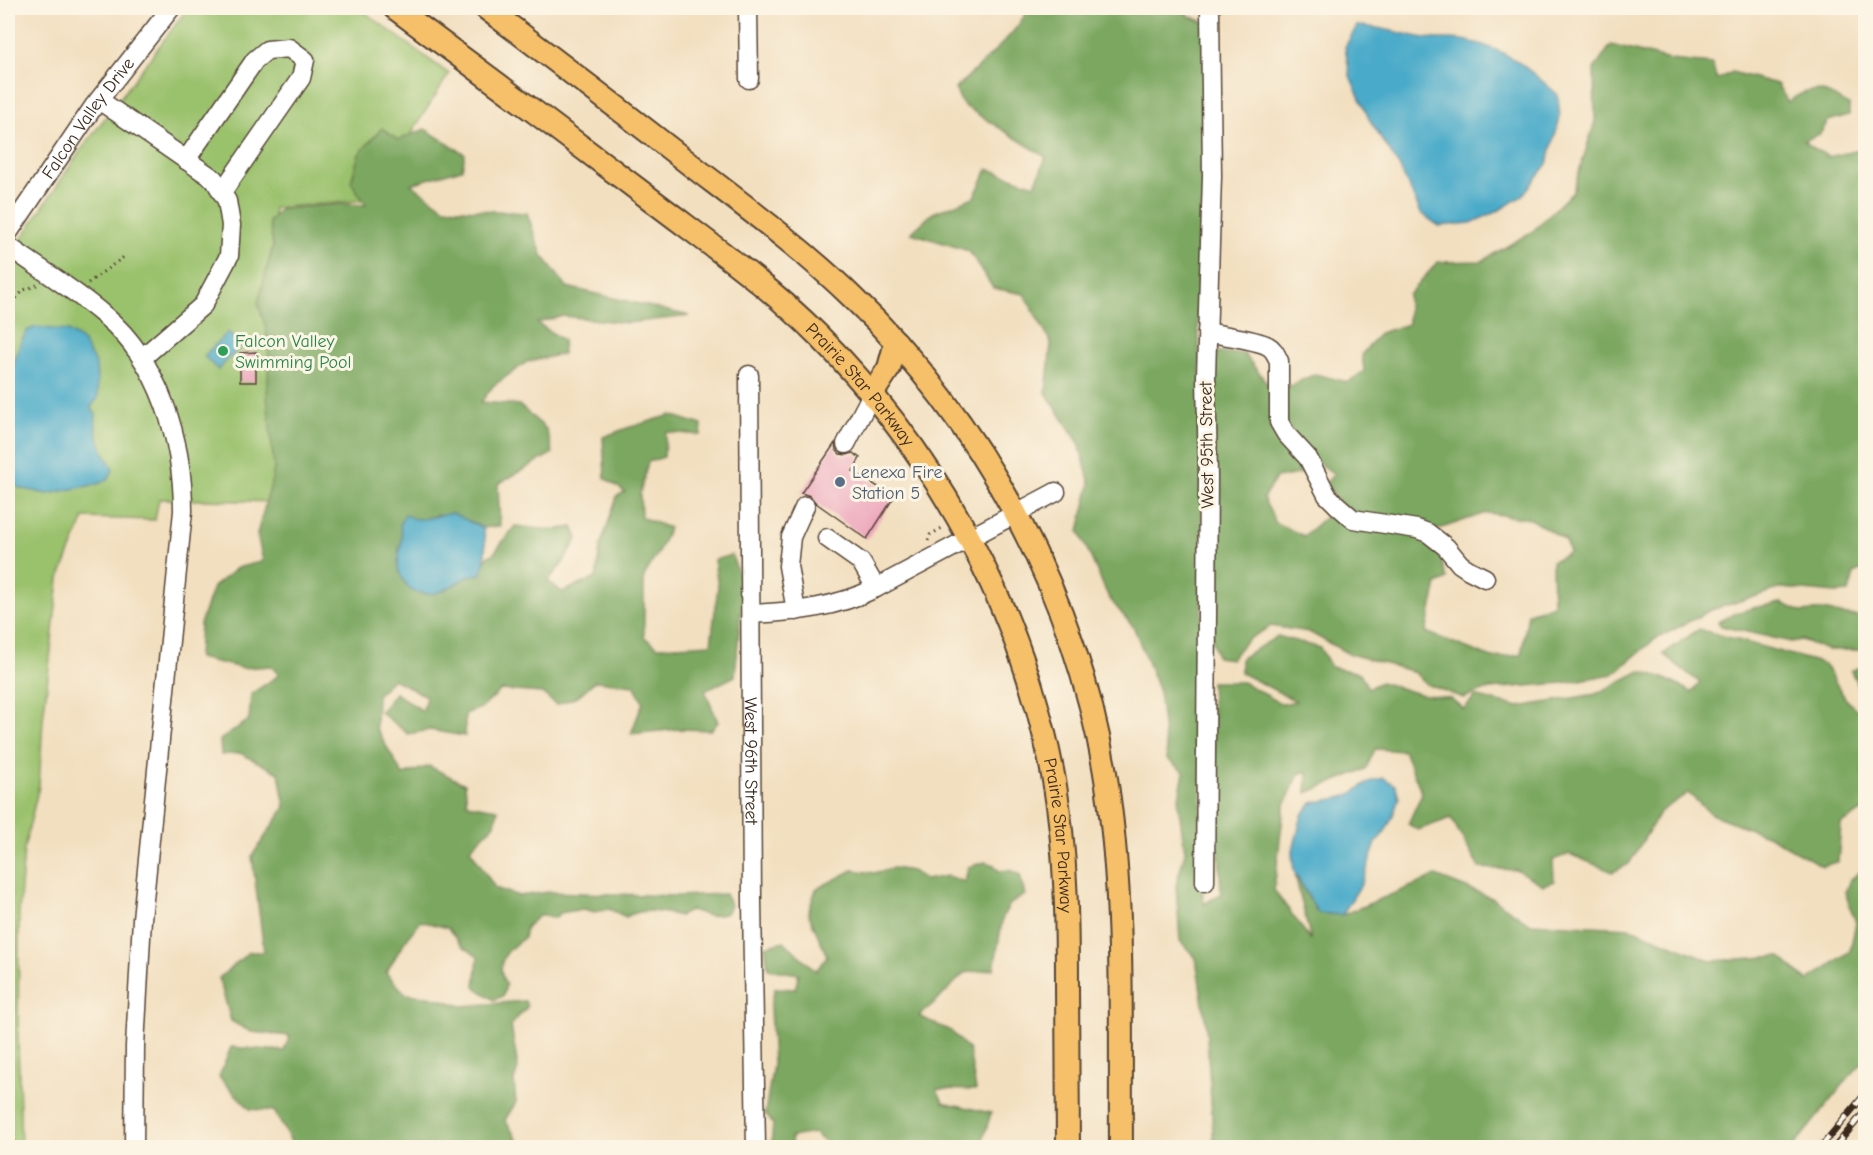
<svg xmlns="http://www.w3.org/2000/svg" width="1873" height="1155" font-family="'Comic Neue',sans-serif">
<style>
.green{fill:#9ac16c;stroke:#6a7645;stroke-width:1.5}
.forest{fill:#7ba760;stroke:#5b683f;stroke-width:1.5}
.water{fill:#4aaac9;stroke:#426a74;stroke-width:1.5}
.building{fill:#eda6bc}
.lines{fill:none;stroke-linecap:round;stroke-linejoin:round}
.minor-casing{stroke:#564536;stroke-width:21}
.major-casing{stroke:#564536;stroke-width:26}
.path{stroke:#564536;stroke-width:3;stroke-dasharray:1.5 4.5;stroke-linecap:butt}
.minor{stroke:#fff;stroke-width:18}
.major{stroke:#f6c06b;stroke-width:22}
.rail-casing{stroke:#3b2a1e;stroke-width:7}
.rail{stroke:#fcf5e5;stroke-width:4.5;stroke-dasharray:14;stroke-linecap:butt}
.leisure-dot{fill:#2e9e5b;stroke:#fcf5e5;stroke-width:2}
.service-dot{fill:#5c6f8a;stroke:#fcf5e5;stroke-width:2}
.labels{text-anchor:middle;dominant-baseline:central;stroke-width:6;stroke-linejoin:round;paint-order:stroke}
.street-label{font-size:18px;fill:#3b2a1e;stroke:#fcf5e5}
.leisure-label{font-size:18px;fill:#27864d;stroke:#fcf5e5;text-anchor:start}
.service-label{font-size:18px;fill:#4e5e75;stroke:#fcf5e5;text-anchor:start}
</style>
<rect width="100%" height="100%" fill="#fcf5e5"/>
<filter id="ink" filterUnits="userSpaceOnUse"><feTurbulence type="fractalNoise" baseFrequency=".0167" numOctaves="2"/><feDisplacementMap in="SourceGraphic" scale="12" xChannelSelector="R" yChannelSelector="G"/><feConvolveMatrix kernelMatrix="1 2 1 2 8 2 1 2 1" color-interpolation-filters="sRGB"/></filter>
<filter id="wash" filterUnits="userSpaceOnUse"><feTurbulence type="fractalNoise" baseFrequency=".008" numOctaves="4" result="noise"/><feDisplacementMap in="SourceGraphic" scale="24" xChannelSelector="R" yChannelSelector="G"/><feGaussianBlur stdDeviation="1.35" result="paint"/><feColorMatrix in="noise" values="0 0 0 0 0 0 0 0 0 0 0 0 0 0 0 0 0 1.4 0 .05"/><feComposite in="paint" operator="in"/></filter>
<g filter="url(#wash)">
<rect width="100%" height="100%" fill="#f2dfc0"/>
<path class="green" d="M188,8H359L449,74L369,200L274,208L271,329L279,502L159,499L155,520L84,518L59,579L43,720L39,786L24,849L19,913L18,1042L21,1147L8,1148V259L81,150Z"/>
<path class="forest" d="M1027,8H1189L1187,15L1204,22L1205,155L1198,315L1202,422L1201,882L1204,904L1221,894L1211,682H1243L1282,704L1296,701L1241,673V658L1278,636L1320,648L1331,667L1360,673L1368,688L1381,682L1419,694L1450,698L1464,709L1475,696L1519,707L1596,694L1640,671L1661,677L1692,692L1700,683L1663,654L1699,629L1824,664L1845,698L1864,717L1865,761L1862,776L1865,778V809L1841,824L1838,862L1822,866L1769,836L1711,814L1688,793L1660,812L1629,864L1613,872L1569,854L1553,860L1554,881L1543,885L1517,870L1479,868L1451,818L1418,830L1408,824L1422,793L1404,751L1375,749L1366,769L1306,793L1307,771L1299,774L1284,807L1274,890L1311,940L1295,875L1318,913L1342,915L1436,876L1492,898L1529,923L1631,928L1712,961L1779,956L1808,981L1850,951L1856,923L1845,892L1850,880L1865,868V1060L1850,1076L1793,1147H1214L1206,1025L1196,958L1180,941L1176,885L1185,852L1178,803L1184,772L1167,759L1159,692L1134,628L1109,598L1079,531L1090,484L1079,443L1046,393L1051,343L1024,294L993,288L969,251L911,233L933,213L974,197L988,169L1035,185L1046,157L963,105L955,89C971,73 1025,27 1027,8Z
M1611,45L1670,60L1712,64L1717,80L1732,72L1777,84L1788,102C1812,83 1825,91 1849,105V115L1828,121L1820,134L1803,141L1828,157L1865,149L1866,567L1854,574L1849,592L1836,593L1782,588L1711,610L1654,640L1613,674L1563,683L1489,689L1463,698L1426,684L1414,672L1347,653L1309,632L1271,626L1247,640L1231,659L1217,657L1212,638L1217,554L1214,425L1215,352L1244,354L1268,384L1273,417L1305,473L1276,478L1263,498L1276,523L1304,536L1333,510L1352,527L1410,533L1427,543L1440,556L1447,579L1437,584L1426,632L1492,658L1521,655L1528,613L1553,605L1552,561L1569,553L1565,540L1531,519L1486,513L1433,531L1410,523L1370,524L1345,512L1326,483L1334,474L1313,458L1286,425L1283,389L1315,374L1348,382L1364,371L1362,354L1380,333L1408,324V295L1438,262L1482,261L1533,231L1573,191L1595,121L1594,69Z
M382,128L398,140L425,129L465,154L462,169L411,184L445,208L527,213L542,255L567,287L690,316L628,323L563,316L537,323L563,340V354L527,362L493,386L481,402L519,405L546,429L553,453L498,484L500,526L483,528L471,522L436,515L420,520L411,519L398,552L453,586L471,574H480L486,558L494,553L515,526L552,530L573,527L578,538L563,563L548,581L562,592L596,578L600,547L617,496L625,492L605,478L603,437L627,428L671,415L702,425L701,435L666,432L664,457L648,462L640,494L641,517L669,528L658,553L644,576V637L658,647L711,644L718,586L714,560L732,555L743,589L735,676L705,691L718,722L711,730L680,729L631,734L643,702L634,685L595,681L577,697L556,705L542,693L501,690L483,707L465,714V736L430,730L408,734L380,712L395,693L423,711L426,696L393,679L377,695L376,728L403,775L429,766L465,784L467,804L498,809L495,824L470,849L495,888L519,896L548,892L677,896L725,894L731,906L725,914L709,916L691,910L680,916C663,912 642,907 626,917L609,909L595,912L583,909L560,913L556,917L551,918L541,914L526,927L524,938C506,950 494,963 506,985L503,996L494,1000L475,987L478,957L461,945L448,928L420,921L403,944L386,973L406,994L429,996L462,1006L525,1001L527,1007L511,1025L518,1068L514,1081L516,1102L505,1120L522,1147H294L274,1111L250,1109L219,1077L231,1047L284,1051L290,1036L251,1032L231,1021L219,978L249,952H264L252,856L285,807L279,773L240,753L221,755L220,740L249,720L251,694L279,675L271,666L242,668L198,658L200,624L213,587L237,568L263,561L257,534L270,488L274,468L267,397L269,358L266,329L258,303L273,245L269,222L280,209L342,204L366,205L351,182L359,154Z
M1781,603L1802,612L1824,610L1840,614L1863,617L1865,619V650H1827L1802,640L1791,642L1721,626L1718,622C1737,610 1759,606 1781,603Z
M1865,665V701L1851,671Z
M985,862L994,865L999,871L1010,870L1020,875L1025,895L1010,904L1003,916L994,969L964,973L943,995L919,1016L951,1031L969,1050L976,1090L937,1089L943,1102L991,1113L981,1147H831L814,1133L791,1137L792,1147H771L773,1124L765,1113L773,1064L770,1008L775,988L795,989L799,974L768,969L765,946L784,941L816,971L827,956L808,913L816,889L853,870L874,873L893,868L912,871L926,880L947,876L965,882L968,867Z"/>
<path class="water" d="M1357,26C1381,26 1403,35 1426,38C1440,40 1454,38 1468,41C1507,49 1529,69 1558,95L1560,118L1547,164L1522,196L1498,211L1471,223L1439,226L1421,213L1399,166L1369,119L1350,76L1345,47Z
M37,327L68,331L82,340L96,365L98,398L91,407L92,410L96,414C93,434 103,452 113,469L109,479L98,484L47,494L19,488L8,479V382L21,341L28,330Z
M228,332L241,346L218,370L204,356Z
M452,513L483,528C487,544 486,559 481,574C463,574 453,589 436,593C428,595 419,593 412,591C384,562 408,553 400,525L405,514C418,525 436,515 452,513Z
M1384,778L1396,786L1399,798L1393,816L1386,830L1376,843L1362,883L1342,915L1318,913L1294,871L1292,854L1302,815L1312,803C1326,799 1342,800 1354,792C1367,783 1367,781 1384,778Z"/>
<g id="blocks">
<path class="building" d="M256,352V382H240V353Z
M835,443L836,450L840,454L847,455L853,453L860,458L853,471L894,497L867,539L816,503L810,496L801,493Z"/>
</g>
</g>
<g filter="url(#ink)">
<use href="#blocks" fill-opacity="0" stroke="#564536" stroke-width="1.5"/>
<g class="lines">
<g class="minor-casing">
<g id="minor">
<path d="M748,8L749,79"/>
<path d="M99,100L214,179L227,201L231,225L229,256L203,305L142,358"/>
<path d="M186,160L255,60L267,50L289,48L305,60L301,78L222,192"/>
<path id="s1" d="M8,233L94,106L171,8"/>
<path d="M8,246C40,269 75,290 105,316C160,362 183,442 183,511L142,919L135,1046L134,1148"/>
<path d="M1207,332C1223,336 1255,339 1268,346C1274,349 1276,355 1279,361V422L1286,434L1308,458L1327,495L1337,505L1353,519L1417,529L1428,533L1446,547L1460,564L1469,570L1485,578"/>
<path id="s2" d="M749,375L752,902L756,1148"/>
<path d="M846,444L872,394"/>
<path d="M827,538L861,562L876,588"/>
<path d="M796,611L788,566L791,537L805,506"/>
<path d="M751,614C795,612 835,608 876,588L1056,492"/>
<path d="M1205,882L1208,477L1206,376L1212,176L1210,8"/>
</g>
</g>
<g class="major-casing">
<g id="major">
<path id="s3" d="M395,8C483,73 570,138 657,204C711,245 768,285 817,334C940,457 1025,614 1055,786C1066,851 1067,918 1067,984C1067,1038 1068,1093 1068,1148"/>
<path d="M486,8C555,60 623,112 691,165C747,208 803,249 853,298C986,425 1079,603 1107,785C1125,905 1120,1027 1121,1148"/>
<path d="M872,394L889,368L896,342"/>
</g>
</g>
<path class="path" d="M88,283L125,256
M8,307L24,290L37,285
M928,541L930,535L942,528
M8,1111L14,1135V1148"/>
<use href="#minor" class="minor"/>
<use href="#major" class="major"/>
<g class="rail-casing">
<path id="rail" d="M1820,1148L1866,1093
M1834,1148L1866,1110"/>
</g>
<use href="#rail" class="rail"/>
</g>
</g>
<circle class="leisure-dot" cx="223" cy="351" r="6"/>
<circle class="service-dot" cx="840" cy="482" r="6"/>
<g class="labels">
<g class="street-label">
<text stroke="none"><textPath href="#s1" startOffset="140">Falcon Valley Drive</textPath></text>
<text stroke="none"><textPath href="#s3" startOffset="600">Prairie Star Parkway</textPath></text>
<text transform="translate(1207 445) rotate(-91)">West 95th Street</text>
<text stroke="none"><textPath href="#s2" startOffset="386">West 96th Street</textPath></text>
<text stroke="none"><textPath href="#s3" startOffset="1102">Prairie Star Parkway</textPath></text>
</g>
<g class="leisure-label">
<text x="235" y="341">Falcon Valley<tspan x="235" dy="21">Swimming Pool</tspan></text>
</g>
<g class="service-label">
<text x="852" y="472">Lenexa Fire<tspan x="852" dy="21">Station 5</tspan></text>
</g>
</g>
<rect width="1873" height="1155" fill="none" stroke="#fcf5e5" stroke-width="30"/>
</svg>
